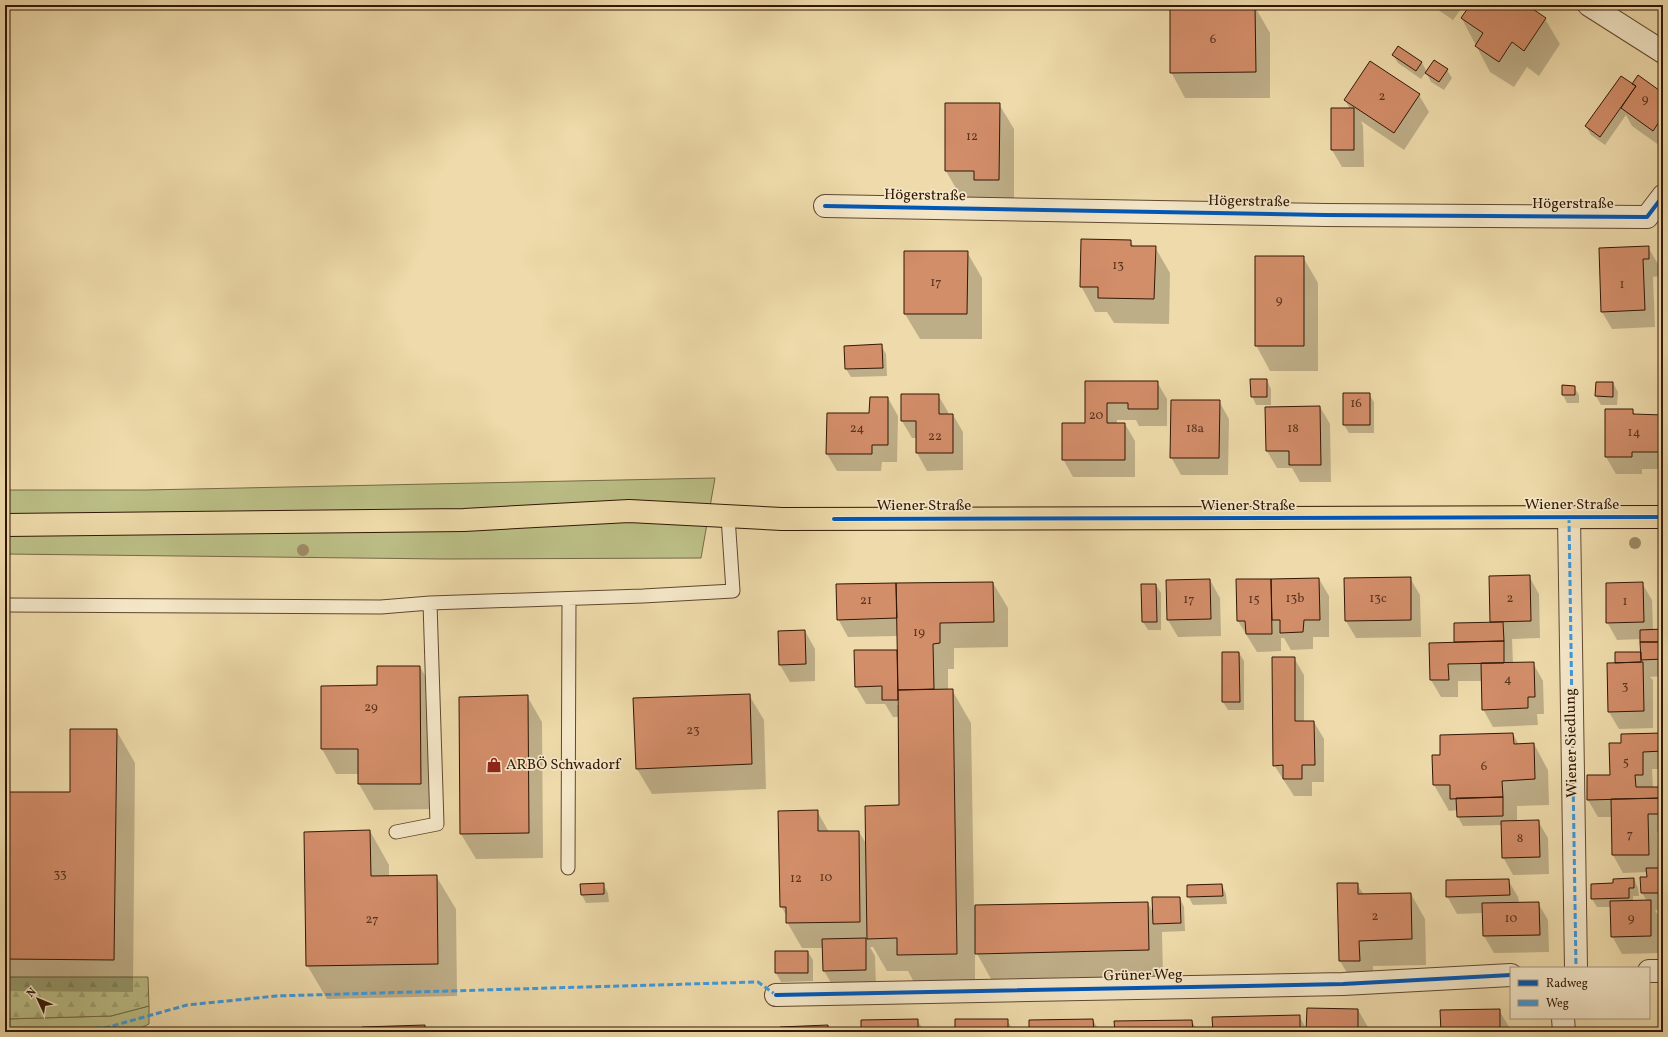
<svg xmlns="http://www.w3.org/2000/svg" width="1668" height="1037" font-family="Vollkorn,serif">
<style>
.green{fill:#bbbe86;stroke:#766a46}
.forest{fill:url(#forest-firs);stroke:#766a46}
.shadow{fill:#0003;fill-rule:evenodd}
.building{fill:#d28d69;stroke:#321705}
.lines{fill:none;stroke-linecap:round;stroke-linejoin:round}
.service-casing{stroke:#61482e;stroke-width:15}
.minor-casing{stroke:#61482e;stroke-width:24}
.primary-casing{stroke:#321705;stroke-width:24}
.service{stroke:#f4e7c8;stroke-width:13}
.minor{stroke:#f4e7c8;stroke-width:22}
.primary{stroke:#eedaaa;stroke-width:22}
.quiet{stroke:#3e9add;stroke-width:3;stroke-dasharray:6 3;stroke-linecap:butt}
.cycleway-casing{stroke:#f4e7c8;stroke-width:6}
.cycleway{stroke:#0057b8;stroke-width:4}
.tree{fill:#9d8a65}
.labels{text-anchor:middle;dominant-baseline:central;stroke-width:3.5;stroke-linejoin:round;paint-order:stroke}
.number-label{font-size:13px;fill:#5a341e}
.street-label{font-size:15px;fill:#321705;stroke:#f4e7c8}
.poi-label{font-size:15px;fill:#321705;stroke:#f4e7c8;text-anchor:start}
</style>
<defs>
<pattern id="forest-firs" width="22" height="20" patternUnits="userSpaceOnUse"><rect width="22" height="20" fill="#bbbe86"/><path d="M5 1l3.5 6h-7zM16 11l3.5 6h-7z" fill="#a1a372"/></pattern>
</defs>
<rect width="100%" height="100%" fill="#eedaaa"/>
<filter id="stains"><feTurbulence type="fractalNoise" baseFrequency=".005" numOctaves="4"/><feColorMatrix values="0 0 0 0 .2 0 0 0 0 .09 0 0 0 0 .02 0 0 0 .5 -.17"/></filter>
<radialGradient id="worn" r=".72"><stop offset=".6" stop-color="#630" stop-opacity="0"/><stop offset="1" stop-color="#630" stop-opacity=".3"/></radialGradient>
<path class="green" d="M715,478L701,558L444,559L5,554V490H146Z
M149,1006V1024L143,1027L128,1032H5V1019L111,1016Z"/>
<path class="forest" d="M5,977H148L149,1006L111,1016L5,1019Z"/>
<path class="shadow" d="M1431,5H1464L1453,20Z
M1471,5H1525L1545,19L1560,44L1539,76L1527,67L1514,87L1490,72L1462,19Z
M1255,7L1270,33V98H1185L1171,72Z
M1398,47L1422,63L1427,72L1447,70L1452,78L1444,90L1431,82L1426,72L1421,79L1398,63L1393,55Z
M1621,77L1635,87L1633,84L1663,94V148L1632,126L1626,115L1605,145L1591,135L1586,126Z
M1419,95L1429,112L1404,150L1361,121L1363,126L1364,167H1342L1332,150V109H1350L1345,100Z
M999,104L1014,129V206H990L985,197H961L946,171Z
M1130,241L1134,247H1155L1170,273L1169,324L1114,323L1107,312H1095L1081,286Z
M1648,247L1658,264L1659,276L1653,277L1655,327L1612,329L1602,312Z
M967,252L982,278V339H920L905,314Z
M1303,257L1318,283V371H1270L1256,345Z
M881,345L886,354L887,376L851,377L846,369Z
M1267,380L1271,389V405H1256L1252,396Z
M1086,382H1157L1167,399V426H1139L1136,420H1117V424H1125L1135,441V477H1073L1063,459L1086,424Z
M1597,383H1613L1618,392L1617,405H1601L1596,396Z
M1574,387L1579,395V403H1567L1563,395Z
M1344,394H1369L1374,402V433H1349L1344,425Z
M938,395L948,412V415H953L963,432V470L927,471L917,453V438H912L902,421Z
M888,398L898,416L897,462H882L881,471H837L827,454Z
M1219,401L1229,419L1228,475H1181L1171,457Z
M1320,407L1330,424L1331,482H1300L1292,468H1277L1267,451L1266,408Z
M1633,410L1635,415L1663,416V469H1642V474H1616L1606,457Z
M1529,576L1539,594L1540,638L1512,639L1513,664L1533,663L1543,681L1544,714H1537L1538,725L1493,727L1483,709V681H1458V697H1441L1431,680L1430,644L1455,643V624L1491,623L1490,577Z
M1410,578L1420,595L1421,637L1356,638L1346,621L1345,579Z
M1319,579L1329,596V637H1313V649L1291,650L1284,638H1281V651L1257,652L1238,621L1237,580Z
M1210,580L1220,598L1221,636L1178,637L1168,620Z
M993,583L1008,608V647L954,648V669H948V690H952L971,723L974,906L1148,903L1153,913L1180,898L1184,907L1185,931L1162,932L1163,976L991,979L975,950V986L917,988L908,971H887L873,947H870L875,956L876,987L834,988L824,971L823,948H802L787,922V917L781,906L817,811L829,832H859L867,845L900,806L899,717H893L885,704H866L856,687L855,651H898V636L848,637L838,619ZM897,663H899V705H897Z
M1642,583L1652,600L1653,630H1663V676L1650,677L1653,680V728L1619,729L1609,712L1608,664H1617L1642,653L1641,639L1617,640L1607,622Z
M1156,585L1161,593V630H1148L1143,622Z
M805,631L815,649V681L790,682L780,665Z
M1239,653L1244,661V710H1228L1223,702Z
M1294,658L1304,675V722H1314L1324,739V782H1312V796H1294L1274,765Z
M420,667L435,692V809L374,810L359,784V774H336L322,749L378,686Z
M749,695L764,720L766,789L652,794L637,769Z
M527,696L542,722L543,858L476,859L461,834Z
M116,730L135,763L133,992L5,991V793H71Z
M1513,734L1519,745L1534,744L1548,770L1549,805L1517,806V821H1538L1548,838L1549,874L1513,875L1503,857V825L1463,826L1458,817V810L1449,811L1434,785L1441,755Z
M1663,734V769H1652L1653,788H1663V831L1657,832L1658,869H1663V910H1655L1660,919L1661,953L1622,954L1612,936L1611,907H1597L1592,899L1614,884L1634,879L1638,888L1639,896H1633V902L1647,901L1642,893L1648,878V872L1623,873L1613,855V817H1598L1588,800L1611,775L1622,744Z
M370,831L389,865V877L436,876L456,909L457,996L327,999L307,965Z
M1508,880L1518,897L1519,903H1538L1548,920L1549,952L1494,953L1484,936L1483,913L1457,914L1447,896Z
M603,884L608,893L609,902L586,903L582,895Z
M1357,884L1364,895L1411,894L1425,919L1426,965L1373,966L1374,986H1355L1340,961Z
M1222,885L1226,894L1227,904L1193,905L1188,896Z
M776,952H808L813,960V981L781,982L776,973Z
M1358,1010L1368,1027V1032H1214L1299,1016L1307,1030Z
M1499,1010L1509,1027V1032H1442Z
M917,1020L925,1032H862Z
M1007,1020L1014,1032H956Z
M1093,1020L1100,1032H1030Z
M1192,1021L1198,1032H1116Z"/>
<path class="building" d="M1470,5H1527L1546,18L1524,51L1512,42L1499,62L1475,46L1483,33L1461,18Z
M1255,6L1256,72L1170,73V7Z
M1398,46L1422,62L1416,71L1392,55Z
M1434,60L1448,69L1439,82L1425,73Z
M1370,61L1420,94L1394,133L1344,100Z
M1638,75L1663,93V116L1653,131L1621,108L1636,86L1632,84Z
M1621,76L1636,86L1600,137L1585,126Z
M945,103H1000L999,180H974V171H945Z
M1331,108H1354V150H1331Z
M1081,239L1131,240V246H1156L1154,299L1098,298V287H1080Z
M1649,246V259H1643L1645,310L1601,312L1599,248Z
M904,251H968L967,314H904Z
M1255,256H1304V346H1255Z
M882,344L883,368L845,369L844,346Z
M1250,379H1267V397H1251Z
M1085,381H1158V409H1128V403H1107V423H1125V460H1062V423H1085Z
M1596,382H1613V397L1595,396Z
M1562,385L1575,386V395H1562Z
M1343,393H1370V425H1343Z
M901,394H939V414H953V453H916V421H901Z
M870,397H888V445H872V454H826L827,413H869Z
M1171,400H1220L1219,458H1170Z
M1320,406L1321,465H1289V451H1266L1265,407Z
M1605,409H1633V414L1663,415V452H1632V457H1605Z
M1530,575L1531,621L1490,622L1489,576Z
M1411,577V620L1345,621L1344,578Z
M1319,578L1320,620H1304L1303,632L1280,633V620H1272L1271,579Z
M1210,579L1211,619L1167,620L1166,580Z
M1236,579H1271L1272,634H1246L1245,621H1237Z
M993,582L994,622L940,623V643L933,644L934,689L898,690L896,583Z
M1643,582L1644,622L1606,623V583Z
M896,583L897,618L837,620L836,584Z
M1141,584H1156L1157,622H1142Z
M1503,622L1504,641L1454,642V623Z
M1663,629V642H1640V630Z
M805,630L806,664L779,665L778,631Z
M1504,641V663L1448,664L1449,680H1430L1429,643Z
M1640,642H1663V659L1641,660Z
M854,650H897L898,700H882V686L855,687Z
M1222,652H1239L1240,702H1222Z
M1615,652H1641V662L1615,663Z
M1272,657H1295V721H1314L1315,765H1302V779H1283V765L1273,766Z
M1534,662L1535,697H1528V708L1482,710L1481,663Z
M1643,662L1644,711L1608,712L1607,663Z
M377,666H420L421,784H358V749H321V686L377,685Z
M953,689L957,954L897,955V938L867,939L865,806L899,805L898,690Z
M750,694L752,764L636,769L633,698Z
M528,695L529,833L460,834L459,697Z
M70,729H117L114,960L5,959V792H70Z
M1513,733L1514,744L1534,743L1535,779L1502,781L1503,797L1450,799V785H1433L1432,755H1440V735Z
M1663,733V751L1643,752V775H1635L1636,787H1663V798L1587,800V775H1610L1609,743H1621V734Z
M1503,797V816L1457,817L1456,798Z
M1663,798V814H1648L1649,855H1612L1611,799Z
M818,810V831H859L860,922L786,923V907H780L778,811Z
M1539,820L1540,857L1502,858L1501,821Z
M370,830L371,876L437,875L438,964L306,966L304,832Z
M1646,868H1663V893H1641L1640,877H1647Z
M1634,878V888H1629V898L1591,899V884L1613,883V879Z
M1509,879L1510,895L1446,897V880Z
M604,883V894L581,895L580,884Z
M1337,883H1358V894L1411,893L1412,939L1359,941L1360,961H1339Z
M1222,884L1223,896L1187,897V885Z
M1152,897H1180L1181,923L1153,924Z
M1651,900V936L1611,937L1610,901Z
M1148,902L1149,950L975,954V905Z
M1539,902L1540,935L1483,936L1482,903Z
M866,938V970L823,971L822,939Z
M775,951H808V973H775Z
M1307,1008L1358,1009V1032H1306Z
M1500,1009V1032H1441L1440,1010Z
M1300,1015V1032H1213L1212,1017Z
M918,1019V1032H861V1020Z
M955,1019H1008V1032H955Z
M1093,1019L1094,1032H1029V1020Z
M1192,1020L1193,1032H1115L1114,1021Z
M425,1025V1032H362V1027Z
M828,1025V1032H780V1027Z"/>
<g class="lines">
<g class="service-casing">
<path id="service" d="M5,605L381,607L430,603L643,596L733,591L728,517
M396,832L437,824L430,603
M568,868L569,599"/>
</g>
<g class="minor-casing">
<path id="minor" d="M1589,5L1663,52
M825,206L1326,215L1647,217L1663,196
M1569,517L1576,968
M1649,971H1663
M776,995L1343,984L1511,975
M1563,1018L1564,1032"/>
</g>
<g class="primary-casing">
<path id="primary" d="M5,525L464,520L629,511L782,519L1663,517"/>
</g>
<use href="#service" class="service"/>
<use href="#minor" class="minor"/>
<use href="#primary" class="primary"/>
<path class="quiet" d="M1569,517L1576,968
M5,1031L105,1028L187,1005L276,996L758,982L776,995H779"/>
<g class="cycleway-casing">
<path id="cycleway" d="M825,206L1326,215L1647,217L1663,196
M834,519L1663,517
M776,995L1343,984L1511,975"/>
</g>
<use href="#cycleway" class="cycleway"/>
</g>
<g class="tree">
<circle cx="1635" cy="543" r="6"/>
<circle cx="303" cy="550" r="6"/>
</g>
<defs>
<g id="shop-bare" transform="scale(1.2)"><path d="M-5-2.5h2.3a2.7 3.5 0 0 1 5.4 0H5L5.5 6h-11ZM-1.5-2.5h3a1.5 2.3 0 0 0-3 0Z" fill="#8f2418" stroke="#f4e7c8" stroke-width="2.5" paint-order="stroke"/></g>
</defs>
<g fill-rule="evenodd">
<use href="#shop-bare" x="494" y="765"/>
</g>
<g class="labels">
<g class="number-label">
<text x="1213" y="40">6</text>
<text x="1382" y="97">2</text>
<text x="1645" y="100">9</text>
<text x="972" y="137">12</text>
<text x="1118" y="266">13</text>
<text x="936" y="283">17</text>
<text x="1622" y="285">1</text>
<text x="1279" y="301">9</text>
<text x="1356" y="404">16</text>
<text x="1096" y="416">20</text>
<text x="857" y="429">24</text>
<text x="1195" y="429">18a</text>
<text x="1293" y="429">18</text>
<text x="1634" y="433">14</text>
<text x="935" y="437">22</text>
<text x="1295" y="599">13b</text>
<text x="1378" y="599">13c</text>
<text x="1510" y="599">2</text>
<text x="1189" y="600">17</text>
<text x="1254" y="600">15</text>
<text x="866" y="601">21</text>
<text x="1625" y="602">1</text>
<text x="919" y="633">19</text>
<text x="1508" y="680">4</text>
<text x="1625" y="687">3</text>
<text x="371" y="708">29</text>
<text x="693" y="731">23</text>
<text x="1626" y="763">5</text>
<text x="1484" y="767">6</text>
<text x="1630" y="835">7</text>
<text x="1520" y="839">8</text>
<text x="60" y="875">33</text>
<text x="826" y="878">10</text>
<text x="796" y="879">12</text>
<text x="1375" y="917">2</text>
<text x="1511" y="919">10</text>
<text x="1631" y="919">9</text>
<text x="372" y="920">27</text>
</g>
<g class="street-label">
<text transform="translate(925 196) rotate(1)">Högerstraße</text>
<text transform="translate(1249 202) rotate(1)">Högerstraße</text>
<text x="1573" y="204">Högerstraße</text>
<text x="1572" y="505">Wiener Straße</text>
<text x="924" y="506">Wiener Straße</text>
<text x="1248" y="506">Wiener Straße</text>
<text transform="translate(1572 743) rotate(-91)">Wiener Siedlung</text>
<text transform="translate(1143 976) rotate(-1)">Grüner Weg</text>
</g>
<g class="poi-label">
<text x="506" y="765">ARBÖ Schwadorf</text>
</g>
</g>
<rect width="1668" height="1037" fill="none" stroke="#eedaaa" stroke-width="20"/>
<rect x="6" y="6" width="1656" height="1025" fill="none" stroke="#321705" stroke-width="2"/>
<rect x="10" y="10" width="1648" height="1017" fill="none" stroke="#321705"/>
<rect x="1510" y="967" width="140" height="52" fill="#f4e7c8" stroke="#a6947a"/>
<rect x="1518" y="980" width="20" height="6" fill="#0057b8" stroke="#a6947a"/>
<text x="1546" y="987" font-size="12" fill="#321705">Radweg</text>
<rect x="1518" y="1000" width="20" height="6" fill="#3e9add" stroke="#a6947a"/>
<text x="1546" y="1007" font-size="12" fill="#321705">Weg</text>
<g transform="translate(38 999) rotate(314)" stroke="#f4e7c8" stroke-width="3" paint-order="stroke">
<path d="M0-3L7 15L0 10L-7 15Z" fill="#321705"/>
<text y="-6" font-size="11" font-weight="bold" text-anchor="middle" fill="#321705">N</text>
</g>
<rect width="100%" height="100%" filter="url(#stains)"/>
<rect width="100%" height="100%" fill="url(#worn)"/>
</svg>
